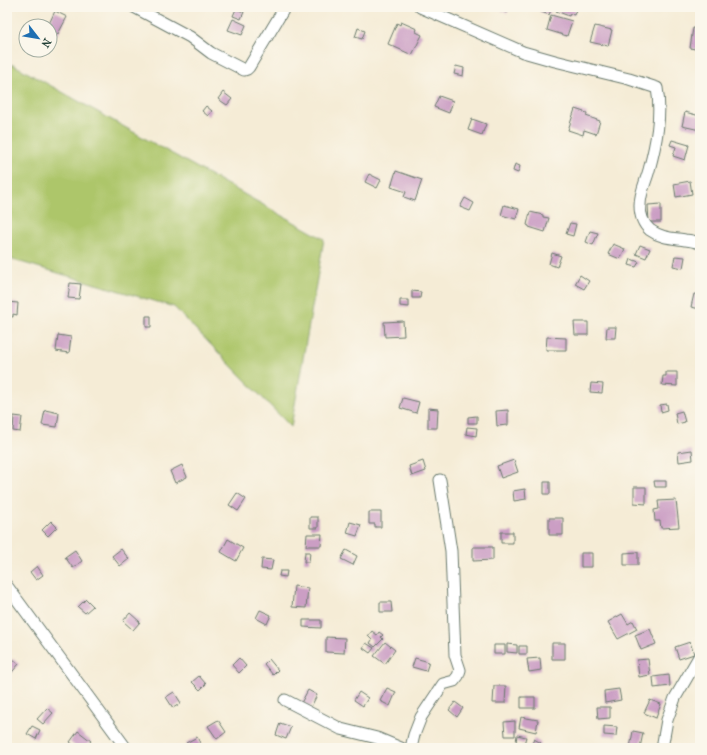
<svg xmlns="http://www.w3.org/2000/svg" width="707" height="755" font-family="'IM FELL French Canon',serif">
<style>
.green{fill:#adc66b;stroke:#668250}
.building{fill:#cb9ec4}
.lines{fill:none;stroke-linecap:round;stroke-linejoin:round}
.street-casing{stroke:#6a7a6d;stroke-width:13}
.street{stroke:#fff;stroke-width:11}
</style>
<rect width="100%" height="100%" fill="#fbf7ec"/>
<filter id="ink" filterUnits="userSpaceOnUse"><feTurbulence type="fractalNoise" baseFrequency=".025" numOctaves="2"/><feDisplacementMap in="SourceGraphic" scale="8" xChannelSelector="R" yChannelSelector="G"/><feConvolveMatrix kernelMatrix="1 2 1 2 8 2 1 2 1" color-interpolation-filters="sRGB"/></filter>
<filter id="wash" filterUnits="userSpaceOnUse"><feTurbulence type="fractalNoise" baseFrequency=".012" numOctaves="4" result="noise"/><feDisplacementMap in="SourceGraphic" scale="16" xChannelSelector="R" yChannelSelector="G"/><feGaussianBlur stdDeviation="0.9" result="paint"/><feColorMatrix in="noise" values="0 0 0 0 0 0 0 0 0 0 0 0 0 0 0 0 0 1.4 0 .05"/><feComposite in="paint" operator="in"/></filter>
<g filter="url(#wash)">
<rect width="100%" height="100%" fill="#f5ecd6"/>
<path class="green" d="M7,64L14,65L324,239L291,427L174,307L7,258Z"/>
<g id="blocks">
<path class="building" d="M502,7H510L507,13L501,10Z
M541,7H552L549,15L539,11Z
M558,7H573L572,8L576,10L574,15L570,14L569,16L556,11Z
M236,9L244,12L241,19L233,16Z
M55,11L67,17L58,34L50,30V26H48Z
M551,15L572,21L567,36L547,30Z
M233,19L246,25L242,35L228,30Z
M401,22L417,29L416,32L422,35L412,55L388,44L397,23L400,25Z
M595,26L612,30L608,46L590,42Z
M358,28L365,31L362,39L355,37Z
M693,28L700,29V50L690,48Z
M456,66L464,68L463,76L454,74Z
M223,92L232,99L227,105L218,99Z
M439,96L453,101L449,113L434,107Z
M206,106L212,111L208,116L202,111Z
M575,109L587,113L586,116L600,121L596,134L584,130L583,135L568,130Z
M685,112L700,116V130L682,126Z
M472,119L486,124L482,135L468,130Z
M672,140L689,145L685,160L673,156L676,147L670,145Z
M515,164L520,166L518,173L513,171Z
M396,171L422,180L415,201L404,197L406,192L391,187Z
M369,174L381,180L377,188L365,182Z
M690,181L692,194L676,197L674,184Z
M465,198L474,203L470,211L460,207Z
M661,204V222H649L648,205Z
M504,205L519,209L516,219L501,215Z
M530,212L543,215V217L549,218L545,232L529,227V226L527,225Z
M570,223L576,224L573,236L566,234Z
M590,231L598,233L593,245L586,242Z
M613,244L625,249L620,259L608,254Z
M640,245L650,249L646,258L636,254Z
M552,253L561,256L557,267L549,264Z
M675,256L685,257L683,268L673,266Z
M631,259L639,262L636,267L629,265Z
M580,275L589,281L584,289L575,284Z
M70,283L81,284L79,299L68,298Z
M412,291L421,292L420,298H412Z
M694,294L700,295V309L691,307Z
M400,300H409V307L400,306Z
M7,302L18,303L17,315L13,314V317L7,316Z
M146,316H151V327H146Z
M403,321L404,336L385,337L384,322Z
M574,322H588V335H575Z
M607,327H616L615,338H606Z
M58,335L71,337L69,353L56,351Z
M547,337L566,338V350H546Z
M666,372H677V386L662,385L663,376H666Z
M591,383L603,384L602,393L590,392Z
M403,398L419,402L416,413L400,408Z
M667,404L668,410L661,412L660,405Z
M428,408L438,409L437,428H428Z
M45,410L59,413L57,427L42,425Z
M508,410V425L497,426L496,411Z
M682,411L685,422L677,424L675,413Z
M14,416L22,417L20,432L13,431Z
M477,416V423H468V417Z
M467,427L477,428L476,436L466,434Z
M692,450L693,460L679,462L678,452Z
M514,460L518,472L501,478L497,466Z
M423,461L426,471L412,476L409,466Z
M182,465L187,477L175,483L170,471Z
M654,481H666V487H655Z
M544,482H550V494H544Z
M634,487H646V504L634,503Z
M525,489L526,499L514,501L513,491Z
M237,493L246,499L238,511L229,505Z
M676,500L679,527L661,528L660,521H655L654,510L659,509L658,501Z
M369,512H381V527H375V524H369Z
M310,517H318V528H310Z
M549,518H563V535H549Z
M51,521L57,527L48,536L42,530Z
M350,522L361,525L357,536L347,533Z
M501,532H513V543H501Z
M307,534H322L321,546H306Z
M228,539L243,548L236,561L221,552Z
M473,547H493V560L473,561Z
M121,549L129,559L120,566L112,556Z
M75,550L82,561L73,568L65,557Z
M346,550L357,556L353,565L341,559Z
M305,552H310L309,562H304Z
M638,552V565H624V553Z
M581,553H592V567H581Z
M262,559L273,560L271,570L261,569Z
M37,566L43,575L36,580L30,572Z
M280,571H287L286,577L279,576Z
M294,586L308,588L306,608L292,607Z
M86,599L93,606L85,613L78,607Z
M380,602H391L392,612H380Z
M260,610L271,615L267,624L256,618Z
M130,613L140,622L133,630L123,621Z
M622,614L628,624L633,621L637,629L618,639L608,622Z
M303,620H321V628L303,627Z
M650,629L656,644L641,650L635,635Z
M372,631L377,635L379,632L383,635L381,637L383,639L375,647L370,643L372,640L368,636Z
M326,637L345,638L344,653L326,652Z
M385,642L395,650L385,664L374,656Z
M690,642L694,654L679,659L675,647Z
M366,643L374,648L370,653L363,648Z
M552,643H565V659H552Z
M507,644L517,645V653L507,652Z
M494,645H505V654H494Z
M519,646H527V654H519Z
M239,658L246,666L239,673L232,665Z
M415,658L429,662L426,671L412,667Z
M540,658L541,670L529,672L527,659Z
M13,659L19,664L7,678V660L10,663Z
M269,659L278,670L273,675L264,664Z
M648,659L650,675L639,677L637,660Z
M669,675L670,686L654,688L653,677Z
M199,676L206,684L200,690L192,682Z
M494,686H506L505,703H493Z
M387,688L396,692L390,706L380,701Z
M619,689L621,700L605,703L604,691Z
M308,690L317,695L311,707L301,703Z
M174,692L181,703L173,708L166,697Z
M359,692L368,698L363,706L354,700Z
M521,697H535V708H521Z
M650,700L661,704L656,718L644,713Z
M455,702L463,708L457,717L449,710Z
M597,707H610V718L598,719Z
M47,708L53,713L43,724L37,719Z
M521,717L538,720L536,732L519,728Z
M218,720L226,732L217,739L208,726Z
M515,721V736H505L504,722Z
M280,723L291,727L286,739L276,735Z
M32,726L40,730L36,739L27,734Z
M604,726L617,727L616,736L604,735Z
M78,731L91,741L85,748H77L70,742Z
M633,731L643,733L640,748H630Z
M517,735L526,737L524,744L516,742Z
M197,737L201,745L197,748H189L186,743Z
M534,739L541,743L539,748H530Z"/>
</g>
</g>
<g filter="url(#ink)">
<use href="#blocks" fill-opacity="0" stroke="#6a7a6d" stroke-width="1"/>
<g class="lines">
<g class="street-casing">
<path id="street" d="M134,7L190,37L211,53L244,70L247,69L249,67L285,7
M420,7L523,52L555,61L629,79L657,88C662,115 656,144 649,170C646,181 640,193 640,205C640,214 643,224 650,230C661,238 672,238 685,240C690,240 695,242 700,243
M7,586L126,748
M285,700L341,729L377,738L401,748
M411,748L414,735L421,717L443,684L454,681L458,676L460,670L455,655L451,551L440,480
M662,748L667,720L675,698L700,655"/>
</g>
<use href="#street" class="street"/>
</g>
</g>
<rect width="707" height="755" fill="none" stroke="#fbf7ec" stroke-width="24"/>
<g transform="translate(38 38) rotate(121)"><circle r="19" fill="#fbf7ec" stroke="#a3ada2"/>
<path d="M0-3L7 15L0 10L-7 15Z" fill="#1f6fb2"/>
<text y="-6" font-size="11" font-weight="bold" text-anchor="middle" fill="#1f3d34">N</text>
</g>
</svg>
